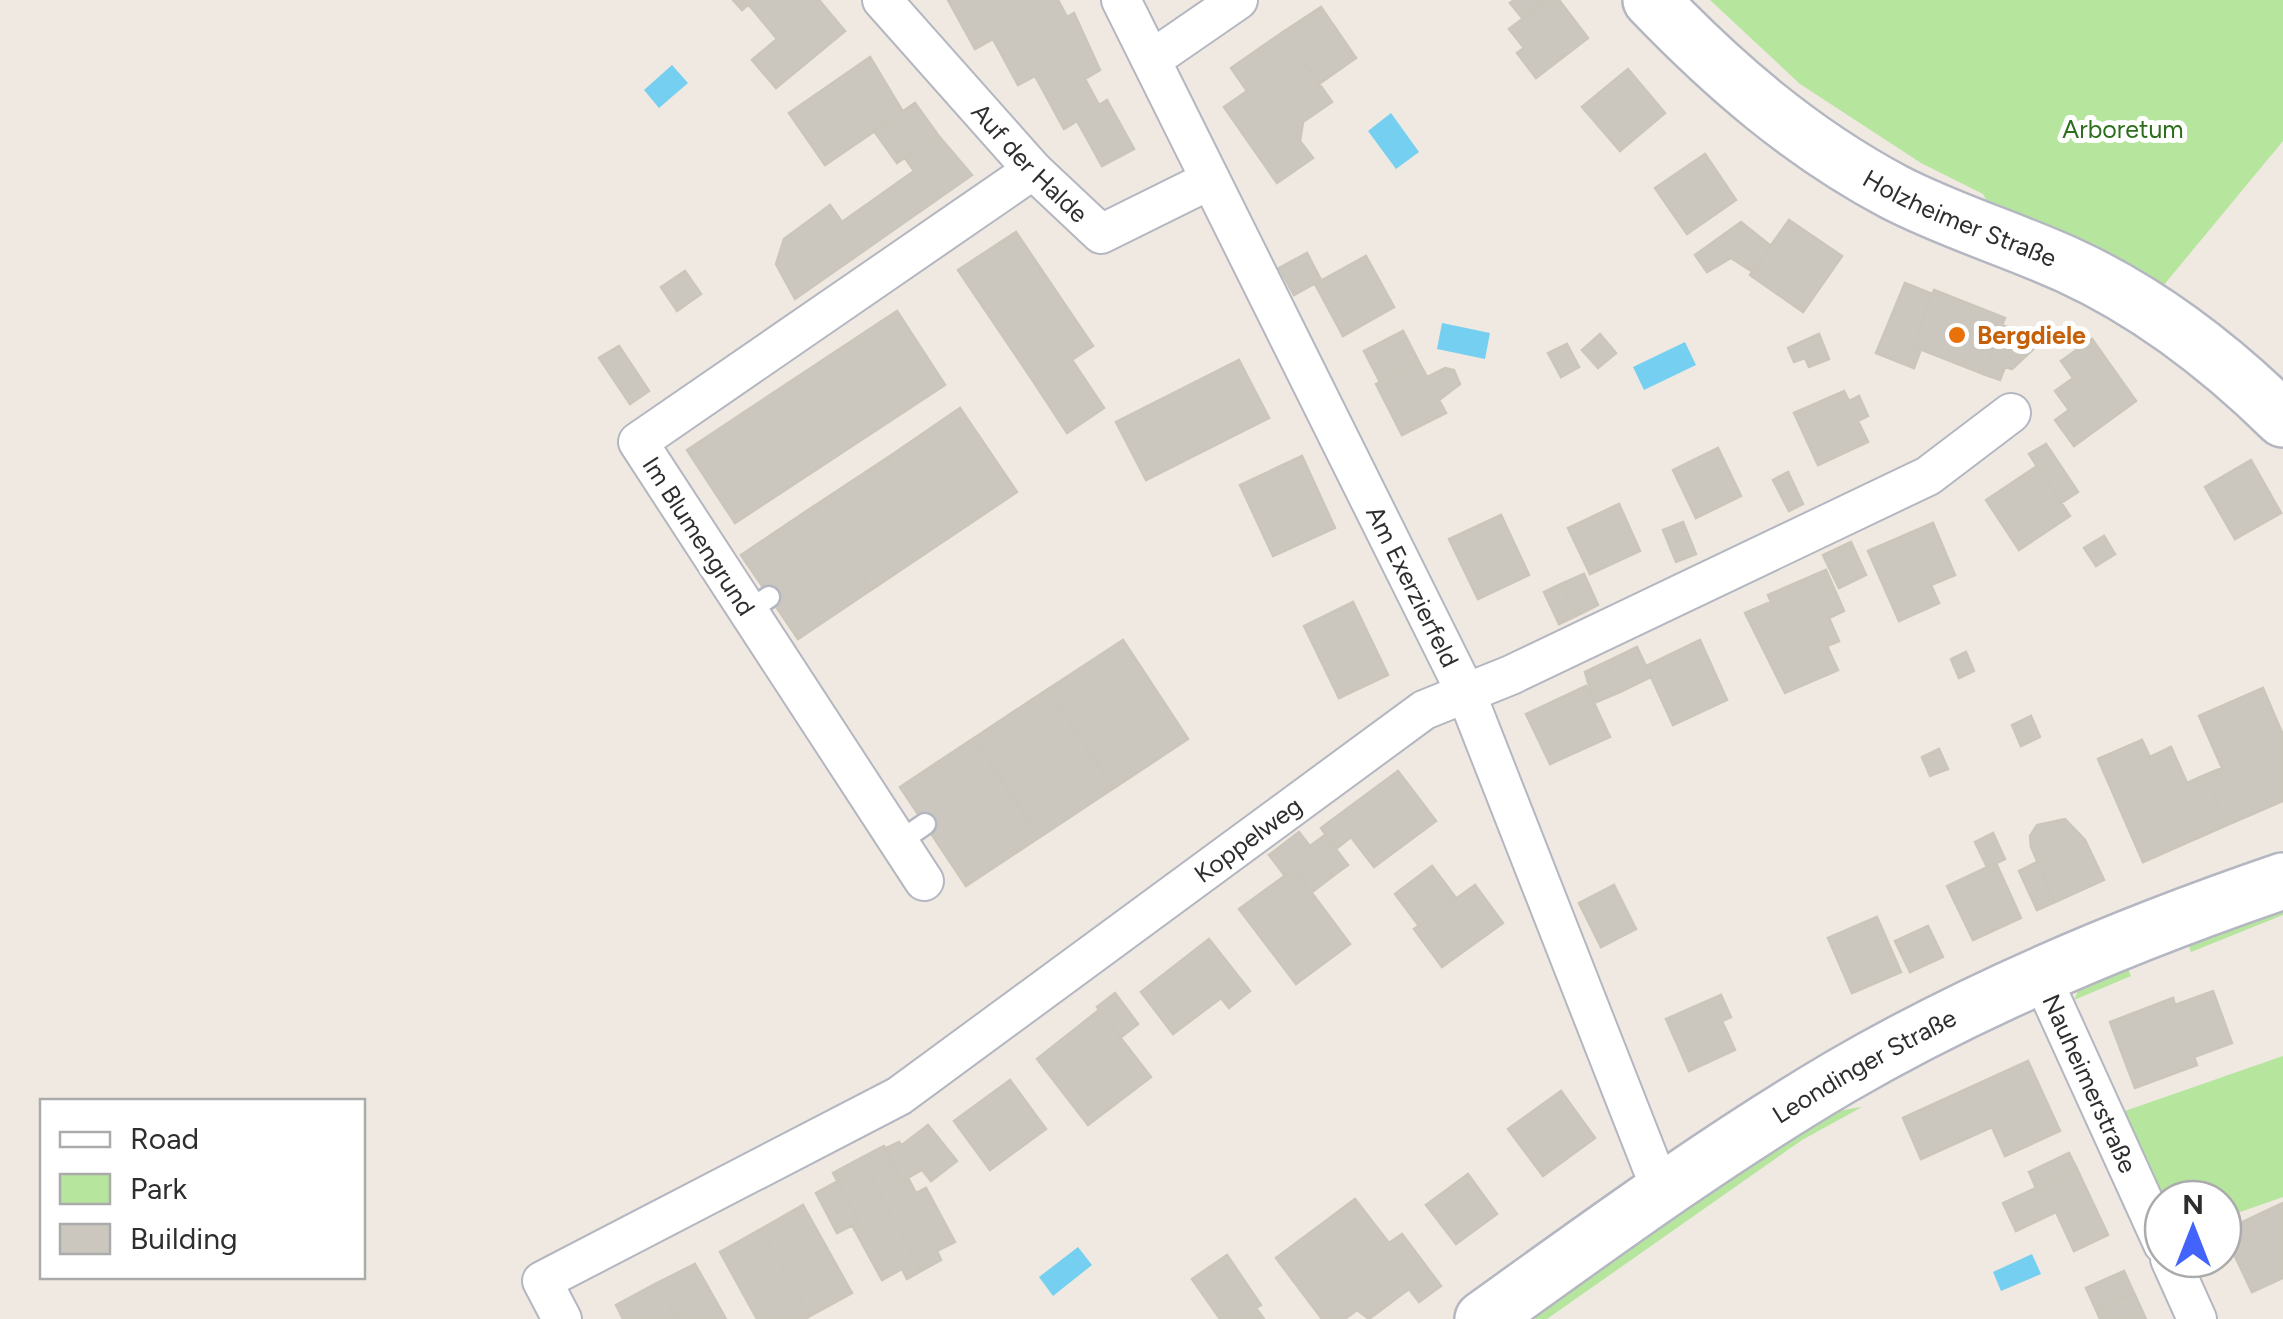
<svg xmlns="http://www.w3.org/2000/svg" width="2283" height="1319" font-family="Figtree,sans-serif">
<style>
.green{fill:#b6e59e}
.water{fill:#75cff0}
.building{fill:#cbc7bf;stroke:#cbc5ba;stroke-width:2.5}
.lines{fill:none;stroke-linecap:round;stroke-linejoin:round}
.lane-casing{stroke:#b4b7c1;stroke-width:25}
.street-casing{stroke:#b4b7c1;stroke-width:42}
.secondary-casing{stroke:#b4b7c1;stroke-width:60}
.lane{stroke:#fff;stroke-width:20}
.street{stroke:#fff;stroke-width:38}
.secondary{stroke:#fff;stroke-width:55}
.food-dot{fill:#e8710a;stroke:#fff;stroke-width:4}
.labels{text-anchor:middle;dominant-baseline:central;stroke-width:10;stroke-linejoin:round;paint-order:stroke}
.park-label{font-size:25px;fill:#2c6e1b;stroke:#fff}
.street-label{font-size:25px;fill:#2e2e2e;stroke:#fff}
.food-label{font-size:25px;font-weight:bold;fill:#c56008;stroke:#fff;text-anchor:start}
</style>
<rect width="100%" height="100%" fill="#efe9e1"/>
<path class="green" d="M1710,0H2283V141L2163,286L1996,217L1983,194L1921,163L1800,84Z
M2283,903V915L2191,952L2187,940Z
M2126,964L2131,976L2074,1000L2080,986Z
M2283,1056V1197L2223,1218V1199H2163L2122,1112Z
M1862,1107L1802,1140L1547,1319H1516L1812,1115Z"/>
<path class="water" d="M672,65L688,83L659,108L644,90Z
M1391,113L1419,152L1396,169L1368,131Z
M1442,323L1490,333L1485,359L1437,349Z
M1685,342L1696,365L1644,390L1633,367Z
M1078,1247L1092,1265L1053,1296L1039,1277Z
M2032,1254L2041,1274L2001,1291L1993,1272Z"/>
<path class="building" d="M733,0H754L742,10Z
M754,0H819L845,31L776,88L752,60L777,39L749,5Z
M948,0H1058L1067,17L1074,13L1100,70L1085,79L1099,105L1107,100L1134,149L1102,166L1077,121L1064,129L1035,76L1018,85L993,39L975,49Z
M1514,0H1547L1523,19L1510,3Z
M1547,0H1559L1588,38L1536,78L1517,53L1524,48L1509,29Z
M1321,7L1356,58L1319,84L1283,32Z
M1283,32L1332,102L1303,122L1300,141L1313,158L1277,183L1224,107L1247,91L1231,68Z
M870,57L903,112L825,165L789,113Z
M1628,69L1665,113L1620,151L1582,107Z
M915,103L938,135L897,163L874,131Z
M938,135L972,175L795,299L776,264L784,239L830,205L842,222L914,171L905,158Z
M1705,154L1736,200L1687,234L1655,188Z
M1789,220L1842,256L1803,312L1750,275Z
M1741,222L1771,246L1753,272L1731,258L1707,272L1695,255Z
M1016,232L1093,346L1035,384L958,270Z
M1307,253L1321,280L1294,295L1279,268Z
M1366,256L1394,307L1343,336L1315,284Z
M685,271L701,294L677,311L661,287Z
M1905,283L1932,294L1912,346L1921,349L1914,368L1876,353Z
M1934,290L2005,318L1983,374L1912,346Z
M897,311L945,385L735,523L687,450Z
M2002,325L2042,341L2012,369L2005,367L2000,380L1983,374Z
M1403,331L1419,362L1380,382L1364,351Z
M1600,334L1616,353L1598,368L1582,350Z
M1819,334L1829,359L1809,367L1805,358L1794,362L1788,348Z
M2092,339L2104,356L2073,378L2061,361Z
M1567,344L1579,367L1561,377L1548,353Z
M619,346L649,391L630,404L599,358Z
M2104,356L2136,401L2074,446L2055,420L2069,410L2055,391Z
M1072,360L1104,408L1067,433L1035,384Z
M1239,360L1269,418L1146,480L1116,422Z
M1419,362L1427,377L1445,368L1454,370L1460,384L1439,400L1446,413L1402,435L1376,384Z
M1844,391L1849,401L1859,396L1868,416L1858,421L1868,442L1818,465L1794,413Z
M960,408L1017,492L944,541L887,458Z
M2046,444L2078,492L2061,503L2029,454Z
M1718,448L1741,496L1696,518L1673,470Z
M1302,456L1335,528L1273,556L1240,485Z
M887,458L944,541L871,590L814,506Z
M2251,460L2281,513L2235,539L2205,487Z
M2037,466L2070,516L2019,550L1986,500Z
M1788,472L1803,504L1789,511L1773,480Z
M1619,504L1640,551L1590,574L1568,528Z
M814,506L871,590L798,639L741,555Z
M1501,515L1529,575L1478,599L1449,539Z
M1683,522L1696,554L1676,562L1663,530Z
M1933,523L1955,575L1931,585L1939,603L1899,621L1868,551Z
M2104,536L2115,554L2096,566L2084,548Z
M1851,542L1866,575L1839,588L1823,555Z
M1826,570L1844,611L1829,618L1839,641L1827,646L1838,670L1785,693L1745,613L1771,602L1768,595Z
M1584,574L1598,605L1576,616L1561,584Z
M1561,584L1576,616L1559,624L1544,592Z
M1353,602L1388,675L1339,698L1304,626Z
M1123,640L1188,739L1114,788L1048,689Z
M1700,640L1727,700L1673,725L1646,666Z
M1637,647L1651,677L1620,692L1606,662Z
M1966,652L1974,671L1959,678L1951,659Z
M1606,662L1620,692L1594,703L1585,672Z
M1586,686L1610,737L1550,764L1526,714Z
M2263,688L2283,735V801L2227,825L2205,775L2222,768L2199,716Z
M1048,689L1114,788L1040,837L974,738Z
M2031,716L2040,737L2021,746L2012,725Z
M974,738L1040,837L966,886L900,787Z
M2142,740L2150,757L2171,747L2187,783L2205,775L2227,825L2143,862L2098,759Z
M1939,749L1948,769L1930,776L1922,757Z
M1398,771L1436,821L1374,867L1351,837L1336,849L1321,828Z
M2065,819L2085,840L2104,880L2055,902L2031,847L2030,836L2037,825Z
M1299,832L1333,876L1311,893L1294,869L1285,876L1269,855Z
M1993,833L2005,859L1987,867L1975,842Z
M1325,835L1348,865L1333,876L1310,846Z
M2037,862L2055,902L2037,910L2019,871Z
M1996,863L2021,918L1973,940L1947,886Z
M1432,866L1456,898L1419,926L1395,894Z
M1294,869L1350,944L1296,984L1239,909Z
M1475,885L1503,923L1442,967L1414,929Z
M1614,885L1636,929L1601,947L1579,903Z
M1877,917L1901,972L1852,993L1828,938Z
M1928,926L1943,957L1910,972L1895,941Z
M1209,939L1250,991L1229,1008L1221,998L1173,1034L1141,992Z
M2213,991L2232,1043L2194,1057L2197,1065L2135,1088L2110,1022L2173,998L2175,1005Z
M1115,993L1138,1024L1120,1038L1097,1007Z
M1721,995L1731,1017L1722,1021L1735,1050L1689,1071L1666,1019Z
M1099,1010L1151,1077L1088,1125L1037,1059Z
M2028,1061L2060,1131L2005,1156L1992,1127L1921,1159L1903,1118Z
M1010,1080L1046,1129L990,1170L954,1121Z
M1561,1091L1595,1138L1543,1176L1508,1129Z
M928,1125L957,1161L931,1181L902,1145Z
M899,1142L922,1170L902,1181L884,1149Z
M884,1146L902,1181L908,1178L916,1193L926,1188L955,1242L937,1251L941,1260L921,1271L861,1158Z
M2069,1153L2077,1169L2036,1188L2029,1172Z
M861,1158L921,1271L907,1279L902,1269L882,1280L852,1225L859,1222L833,1173Z
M2077,1169L2108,1235L2074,1251L2056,1212L2016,1231L2003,1203Z
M1468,1174L1497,1214L1456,1244L1426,1205Z
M838,1181L859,1222L837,1233L816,1193Z
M1355,1199L1389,1243L1402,1234L1441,1286L1419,1302L1409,1289L1369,1319L1357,1310L1345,1319H1322L1276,1258Z
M2283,1203V1278L2252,1292L2223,1231Z
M803,1205L852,1293L810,1316L761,1229Z
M761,1229L810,1316L805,1319H757L720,1252Z
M1227,1255L1261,1305L1256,1308L1264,1319H1220L1192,1279Z
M695,1264L726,1319H676L657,1283Z
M2124,1271L2134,1293L2096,1310L2086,1288Z
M657,1283L676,1319H623L616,1305Z
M2134,1293L2146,1319H2100L2096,1310Z"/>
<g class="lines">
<g class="lane-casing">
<path id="lane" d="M748,611L769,597
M899,842L925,824"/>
</g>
<g class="street-casing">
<g id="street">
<path id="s1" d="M882,0L1033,170L1101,234L1210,180"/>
<path id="s2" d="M1121,0L1466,693L1652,1167L1668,1186"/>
<path d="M1151,60L1238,0"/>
<path d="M924,881L638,442L1033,170"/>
<path id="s3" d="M2041,976L2163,1244"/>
<path d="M2170,1259L2197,1319"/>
<path id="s4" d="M562,1319L542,1281L899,1096L1424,710L1511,675L1928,476L2011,413"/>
</g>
</g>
<g class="secondary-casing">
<g id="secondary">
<path id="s5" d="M1651,0C1724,76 1800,142 1894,192C1950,221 2011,239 2068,265C2149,302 2220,357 2283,419"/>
<path id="s6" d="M1483,1319C1600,1235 1716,1150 1840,1077C1979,996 2131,933 2283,881"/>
</g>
</g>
<use href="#lane" class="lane"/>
<use href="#street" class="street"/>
<use href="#secondary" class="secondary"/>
</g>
<circle class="food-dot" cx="1957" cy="335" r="10"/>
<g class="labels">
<g class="park-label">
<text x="2123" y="129">Arboretum</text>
</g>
<g class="street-label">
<text stroke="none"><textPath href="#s1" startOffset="220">Auf der Halde</textPath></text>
<text stroke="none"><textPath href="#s5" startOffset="382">Holzheimer Straße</textPath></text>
<text transform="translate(699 536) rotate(57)">Im Blumengrund</text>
<text stroke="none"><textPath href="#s2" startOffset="655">Am Exerzierfeld</textPath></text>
<text stroke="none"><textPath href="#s4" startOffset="878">Koppelweg</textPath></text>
<text stroke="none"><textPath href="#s6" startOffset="458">Leondinger Straße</textPath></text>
<text stroke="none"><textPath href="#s3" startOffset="118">Nauheimerstraße</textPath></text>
</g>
<g class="food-label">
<text x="1977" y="335">Bergdiele</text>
</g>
</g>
<rect x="40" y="1099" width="325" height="180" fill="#ffffff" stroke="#ababab" stroke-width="2.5"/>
<rect x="60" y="1132" width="50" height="15" fill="#ffffff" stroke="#ababab" stroke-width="2.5"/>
<text x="130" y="1149" font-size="30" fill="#2e2e2e">Road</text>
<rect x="60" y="1174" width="50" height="30" fill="#b6e59e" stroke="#ababab" stroke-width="2.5"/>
<text x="130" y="1199" font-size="30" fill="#2e2e2e">Park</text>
<rect x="60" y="1224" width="50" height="30" fill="#cbc7bf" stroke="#ababab" stroke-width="2.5"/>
<text x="130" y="1249" font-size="30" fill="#2e2e2e">Building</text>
<g transform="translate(2193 1229)"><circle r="48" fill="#ffffff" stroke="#ababab" stroke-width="2.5"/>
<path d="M0-8L18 38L0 25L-18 38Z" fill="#4264fb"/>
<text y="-15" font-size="28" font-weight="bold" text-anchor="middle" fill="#2e2e2e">N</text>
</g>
</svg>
